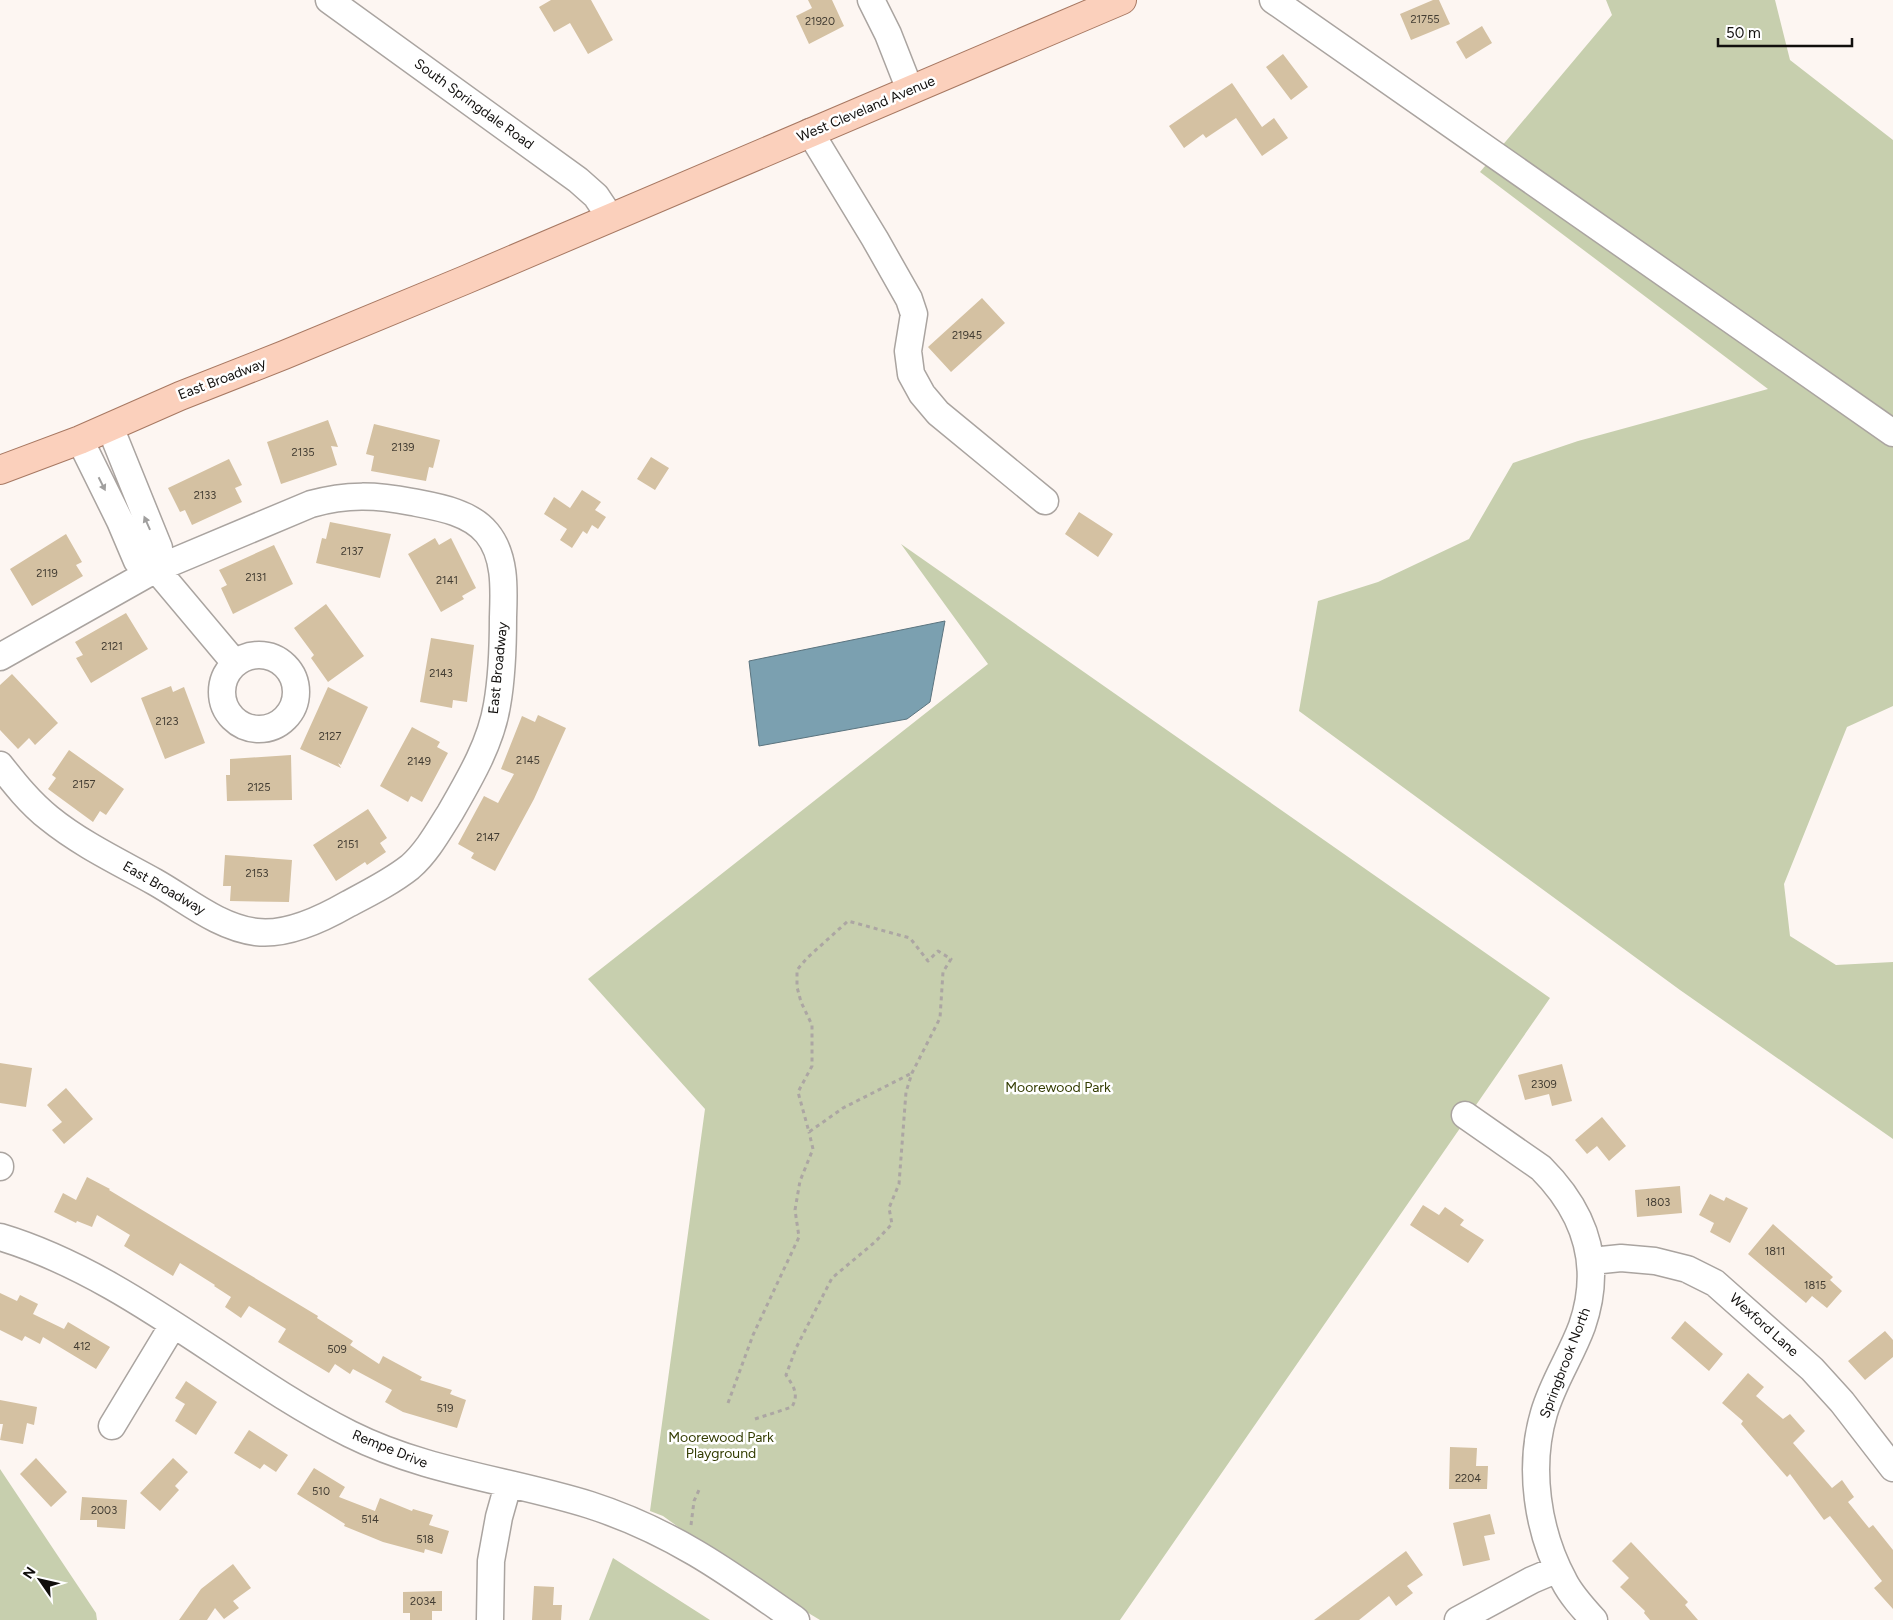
<svg xmlns="http://www.w3.org/2000/svg" width="1893" height="1620" font-family="Figtree,sans-serif">
<style>
.green{fill:#c7cfae}
.water{fill:#7ba0b0;stroke:#5b747f}
.building{fill:#d4c1a2}
.lines{fill:none;stroke-linecap:round;stroke-linejoin:round}
.minor-casing{stroke:#aaa4a0;stroke-width:29}
.major-casing{stroke:#a77862;stroke-width:30}
.path{stroke:#aca6a3;stroke-width:3;stroke-dasharray:4 4;stroke-linecap:butt}
.minor{stroke:#fff;stroke-width:26}
.major{stroke:#fbd0bc;stroke-width:28}
.oneway{fill:#a09f9e}
.labels{text-anchor:middle;dominant-baseline:central;stroke-width:5;stroke-linejoin:round;paint-order:stroke}
.number-label{font-size:11px;fill:#423c32}
.street-label{font-size:14px;fill:#110f0d;stroke:#fff}
.park-label{font-size:14px;fill:#343d03;stroke:#fff}
</style>
<rect width="100%" height="100%" fill="#fdf6f2"/>
<path class="green" d="M1606,0H1775L1790,60L1893,140V706L1847,727L1784,884L1790,936L1836,965L1893,962V1139L1680,990L1299,711L1318,601L1378,582L1469,539L1513,463L1578,441L1768,389L1480,172L1612,15Z
M901,544L1550,998L1120,1620H820L744,1574L663,1516L650,1511L705,1109L588,979L988,664Z
M0,1469L96,1613L97,1620H0Z
M613,1558L710,1620H589Z"/>
<path class="water" d="M945,621L930,702L907,719L759,746L749,661Z"/>
<path class="building" d="M551,0H591L613,40L588,54L570,23L554,32L539,7Z
M808,0H832L844,26L809,44L796,16L812,8Z
M1433,0H1439L1450,24L1411,40L1400,14Z
M1482,26L1492,43L1466,59L1456,42Z
M1283,54L1308,87L1291,100L1266,67Z
M1232,83L1262,127L1274,118L1288,138L1262,156L1236,118L1206,138L1203,134L1184,148L1169,126Z
M982,298L1005,323L951,372L928,347Z
M328,420L338,447L331,446L337,465L281,484L267,442Z
M374,424L440,440L433,468L429,467L426,481L371,471L374,456L366,454Z
M651,457L669,468L655,490L637,479Z
M229,459L242,485L235,488L242,502L192,525L185,510L180,512L168,488Z
M582,490L601,502L595,510L606,517L598,529L592,525L587,534L583,531L572,548L560,540L567,529L544,514L554,497L570,508Z
M1079,512L1113,534L1098,557L1065,534Z
M330,522L391,534L380,578L316,563L322,538L326,539Z
M66,534L82,562L76,565L83,576L32,606L10,569Z
M435,538L439,545L451,538L476,588L462,596L464,599L441,612L408,554Z
M274,545L293,584L233,614L221,588L227,585L219,570Z
M326,604L364,656L328,682L311,658L314,655L294,628Z
M126,613L148,649L91,683L76,658L83,655L75,642Z
M431,638L474,645L467,702L453,700L452,708L420,702Z
M12,674L58,723L35,745L29,738L18,749L0,730V685Z
M171,686L173,692L184,687L205,743L165,759L141,698Z
M328,687L368,707L341,765L338,763L341,768L300,749Z
M538,715L566,728L534,799L495,871L471,858L474,853L458,844L484,796L498,803L514,774L501,769L522,716L535,722Z
M412,727L440,742L437,747L448,753L422,802L411,796L408,802L380,786Z
M69,750L124,789L106,815L100,811L93,822L48,789L56,778L52,775Z
M291,755L292,800L227,801L226,775H230V759Z
M368,809L387,838L380,843L386,852L367,865L365,862L336,881L313,845Z
M225,855L292,860L289,902L230,901L231,886H223Z
M0,1063L32,1068L26,1107L0,1103Z
M1562,1064L1572,1101L1552,1106L1549,1094L1525,1100L1518,1075Z
M66,1088L93,1119L64,1144L52,1130L62,1122L47,1105Z
M1602,1117L1626,1146L1609,1161L1597,1146L1587,1154L1575,1140Z
M87,1177L110,1189L109,1190L318,1316L317,1318L353,1341L350,1345L379,1364L383,1356L422,1377L420,1380L452,1390L450,1394L466,1400L457,1428L403,1412L385,1402L392,1390L353,1369L350,1374L335,1364L329,1373L278,1342L286,1329L249,1306L241,1318L225,1307L231,1297L214,1286L215,1285L180,1263L173,1276L124,1246L130,1235L97,1215L92,1227L77,1221L76,1223L54,1212L63,1193L76,1200Z
M1680,1186L1682,1213L1637,1217L1635,1190Z
M1710,1194L1724,1201L1726,1197L1748,1208L1730,1243L1710,1232L1714,1223L1699,1215Z
M1423,1205L1439,1215L1445,1207L1464,1220L1460,1225L1484,1240L1468,1263L1410,1225Z
M1773,1224L1833,1277L1830,1280L1842,1291L1827,1308L1812,1296L1806,1303L1748,1254Z
M0,1293L17,1301L20,1295L38,1304L33,1314L64,1329L68,1322L110,1347L96,1369L43,1337L40,1344L25,1336L22,1341L0,1330Z
M1685,1321L1723,1354L1709,1371L1671,1338Z
M1885,1331L1893,1340V1357L1865,1380L1848,1361Z
M1748,1373L1764,1387L1756,1396L1783,1419L1790,1414L1805,1431L1793,1443L1832,1488L1842,1480L1854,1497L1848,1502L1869,1528L1873,1525L1893,1550V1609L1874,1588L1882,1581L1830,1516L1824,1520L1790,1474L1787,1477L1741,1424L1743,1421L1722,1403Z
M186,1381L217,1402L196,1435L175,1421L185,1404L175,1398Z
M0,1400L37,1407L34,1425L27,1423L23,1444L0,1440L3,1424H0Z
M249,1430L288,1455L276,1472L264,1464L260,1469L234,1453Z
M1450,1447L1477,1448L1476,1466H1488L1487,1489H1449Z
M36,1458L67,1492L51,1507L20,1474Z
M173,1458L188,1472L175,1486L179,1490L160,1511L140,1493Z
M314,1468L345,1487L339,1497L375,1511L380,1498L412,1511L413,1509L433,1515L429,1525L449,1531L442,1554L425,1549L424,1553L383,1542L344,1526L345,1524L297,1494Z
M82,1497L127,1500L125,1529L97,1527V1520H80Z
M1490,1514L1495,1534L1484,1536L1490,1560L1463,1566L1453,1523Z
M1631,1542L1688,1602L1685,1605L1698,1620H1650L1644,1613L1645,1611L1620,1587L1629,1578L1612,1561Z
M1406,1551L1423,1575L1407,1586L1413,1593L1396,1606L1389,1596L1359,1620H1314Z
M233,1564L251,1588L233,1601L239,1608L224,1619L215,1608L207,1620H179L201,1589Z
M534,1586L554,1587L553,1605H562L561,1620H532Z
M442,1591V1611H432V1620H410V1613H403V1592Z"/>
<g class="lines">
<g class="minor-casing">
<path id="minor" d="M329,0L578,180L596,196L610,217
M871,0L888,34L910,90
M1273,0L1893,433
M810,132L875,239L909,299L914,314L908,351L911,374L922,394L938,413L1045,501
M110,427L159,548L156,569
M80,440L120,521L137,561L156,569L235,663
M222 692a37 37 0 1 1 74 0a37 37 0 1 1-74 0Z
M0,657L156,569L311,504C347,494 376,495 412,502C438,507 470,512 487,533C506,556 504,590 503,617C503,646 502,677 497,705C491,743 469,780 450,813C438,832 427,852 410,867C391,882 369,893 348,904C322,919 287,936 256,932C218,927 187,900 155,882C119,862 81,844 49,818C30,803 15,784 0,765
M1465,1115L1541,1168C1586,1213 1603,1265 1582,1326C1571,1356 1553,1382 1544,1413C1528,1467 1537,1531 1564,1581C1571,1595 1583,1608 1594,1620
M0,1167V1166
M0,1237C127,1275 233,1375 350,1434C426,1472 510,1480 590,1505C671,1531 728,1572 796,1620
M1592,1261L1621,1258L1655,1261L1687,1269L1715,1283L1812,1369L1842,1402L1893,1468
M112,1426L173,1325
M490,1620L491,1561L499,1517L508,1485
M1458,1620L1532,1580L1558,1569"/>
</g>
<g class="major-casing">
<path id="major" d="M0,470L80,440L180,396L284,355L465,280L1122,0"/>
</g>
<path class="path" d="M728,1403L753,1335L799,1237L795,1210L800,1181L813,1149L809,1132
M755,1419L792,1407C799,1394 794,1387 786,1375L796,1348L832,1278L875,1242L892,1224L889,1208L899,1184L906,1092L912,1073L940,1018L943,972L951,959L938,951L928,961L910,938L848,921L807,958L797,970V987L801,1002L812,1025V1066L798,1092L809,1132L843,1108L912,1073
M691,1525L694,1501L699,1490"/>
<use href="#minor" class="minor"/>
<use href="#major" class="major"/>
</g>
<defs><path id="oneway-solid" d="M-6-.8H1V-3.2L6.5 0L1 3.2V.8H-6Z" transform="scale(1.25)"/></defs>
<g class="oneway">
<use href="#oneway-solid" transform="translate(102 484) rotate(63)"/>
<use href="#oneway-solid" transform="translate(147 523) rotate(-114)"/>
</g>
<g class="labels">
<g class="number-label">
<text x="1425" y="19">21755</text>
<text x="820" y="21">21920</text>
<text x="967" y="335">21945</text>
<text x="403" y="447">2139</text>
<text x="303" y="452">2135</text>
<text x="205" y="495">2133</text>
<text x="352" y="551">2137</text>
<text x="47" y="573">2119</text>
<text x="256" y="577">2131</text>
<text x="447" y="580">2141</text>
<text x="112" y="646">2121</text>
<text x="441" y="673">2143</text>
<text x="167" y="721">2123</text>
<text x="330" y="736">2127</text>
<text x="528" y="760">2145</text>
<text x="419" y="761">2149</text>
<text x="84" y="784">2157</text>
<text x="259" y="787">2125</text>
<text x="488" y="837">2147</text>
<text x="348" y="844">2151</text>
<text x="257" y="873">2153</text>
<text x="1544" y="1084">2309</text>
<text x="1658" y="1202">1803</text>
<text x="1775" y="1251">1811</text>
<text x="1815" y="1285">1815</text>
<text x="82" y="1346">412</text>
<text x="337" y="1349">509</text>
<text x="445" y="1408">519</text>
<text x="1468" y="1478">2204</text>
<text x="321" y="1491">510</text>
<text x="104" y="1510">2003</text>
<text x="370" y="1519">514</text>
<text x="425" y="1539">518</text>
<text x="423" y="1601">2034</text>
</g>
<g class="street-label">
<text transform="translate(474 104) rotate(36)">South Springdale Road</text>
<text transform="translate(866 109) rotate(-23)">West Cleveland Avenue</text>
<text transform="translate(222 379) rotate(-21)">East Broadway</text>
<text transform="translate(498 668) rotate(-84)">East Broadway</text>
<text transform="translate(164 888) rotate(30)">East Broadway</text>
<text transform="translate(1764 1325) rotate(42)">Wexford Lane</text>
<text transform="translate(1565 1363) rotate(-69)">Springbrook North</text>
<text transform="translate(390 1449) rotate(22)">Rempe Drive</text>
</g>
<g class="park-label">
<text x="1058" y="1087">Moorewood Park</text>
<text x="721" y="1437">Moorewood Park<tspan x="721" dy="16">Playground</tspan></text>
</g>
</g>
<g transform="translate(40 1580) rotate(304)" stroke="#ffffff" stroke-width="4" paint-order="stroke">
<path d="M0-4L9 19L0 12L-9 19Z" fill="#110f0d"/>
<text y="-8" font-size="14" font-weight="bold" text-anchor="middle" fill="#110f0d">N</text>
</g>
<path d="M1718 38v8h134v-8" fill="none" stroke="#110f0d" stroke-width="2.5"/>
<text x="1726" y="38" font-size="15" fill="#110f0d" stroke="#ffffff" stroke-width="4" paint-order="stroke">50 m</text>
</svg>
